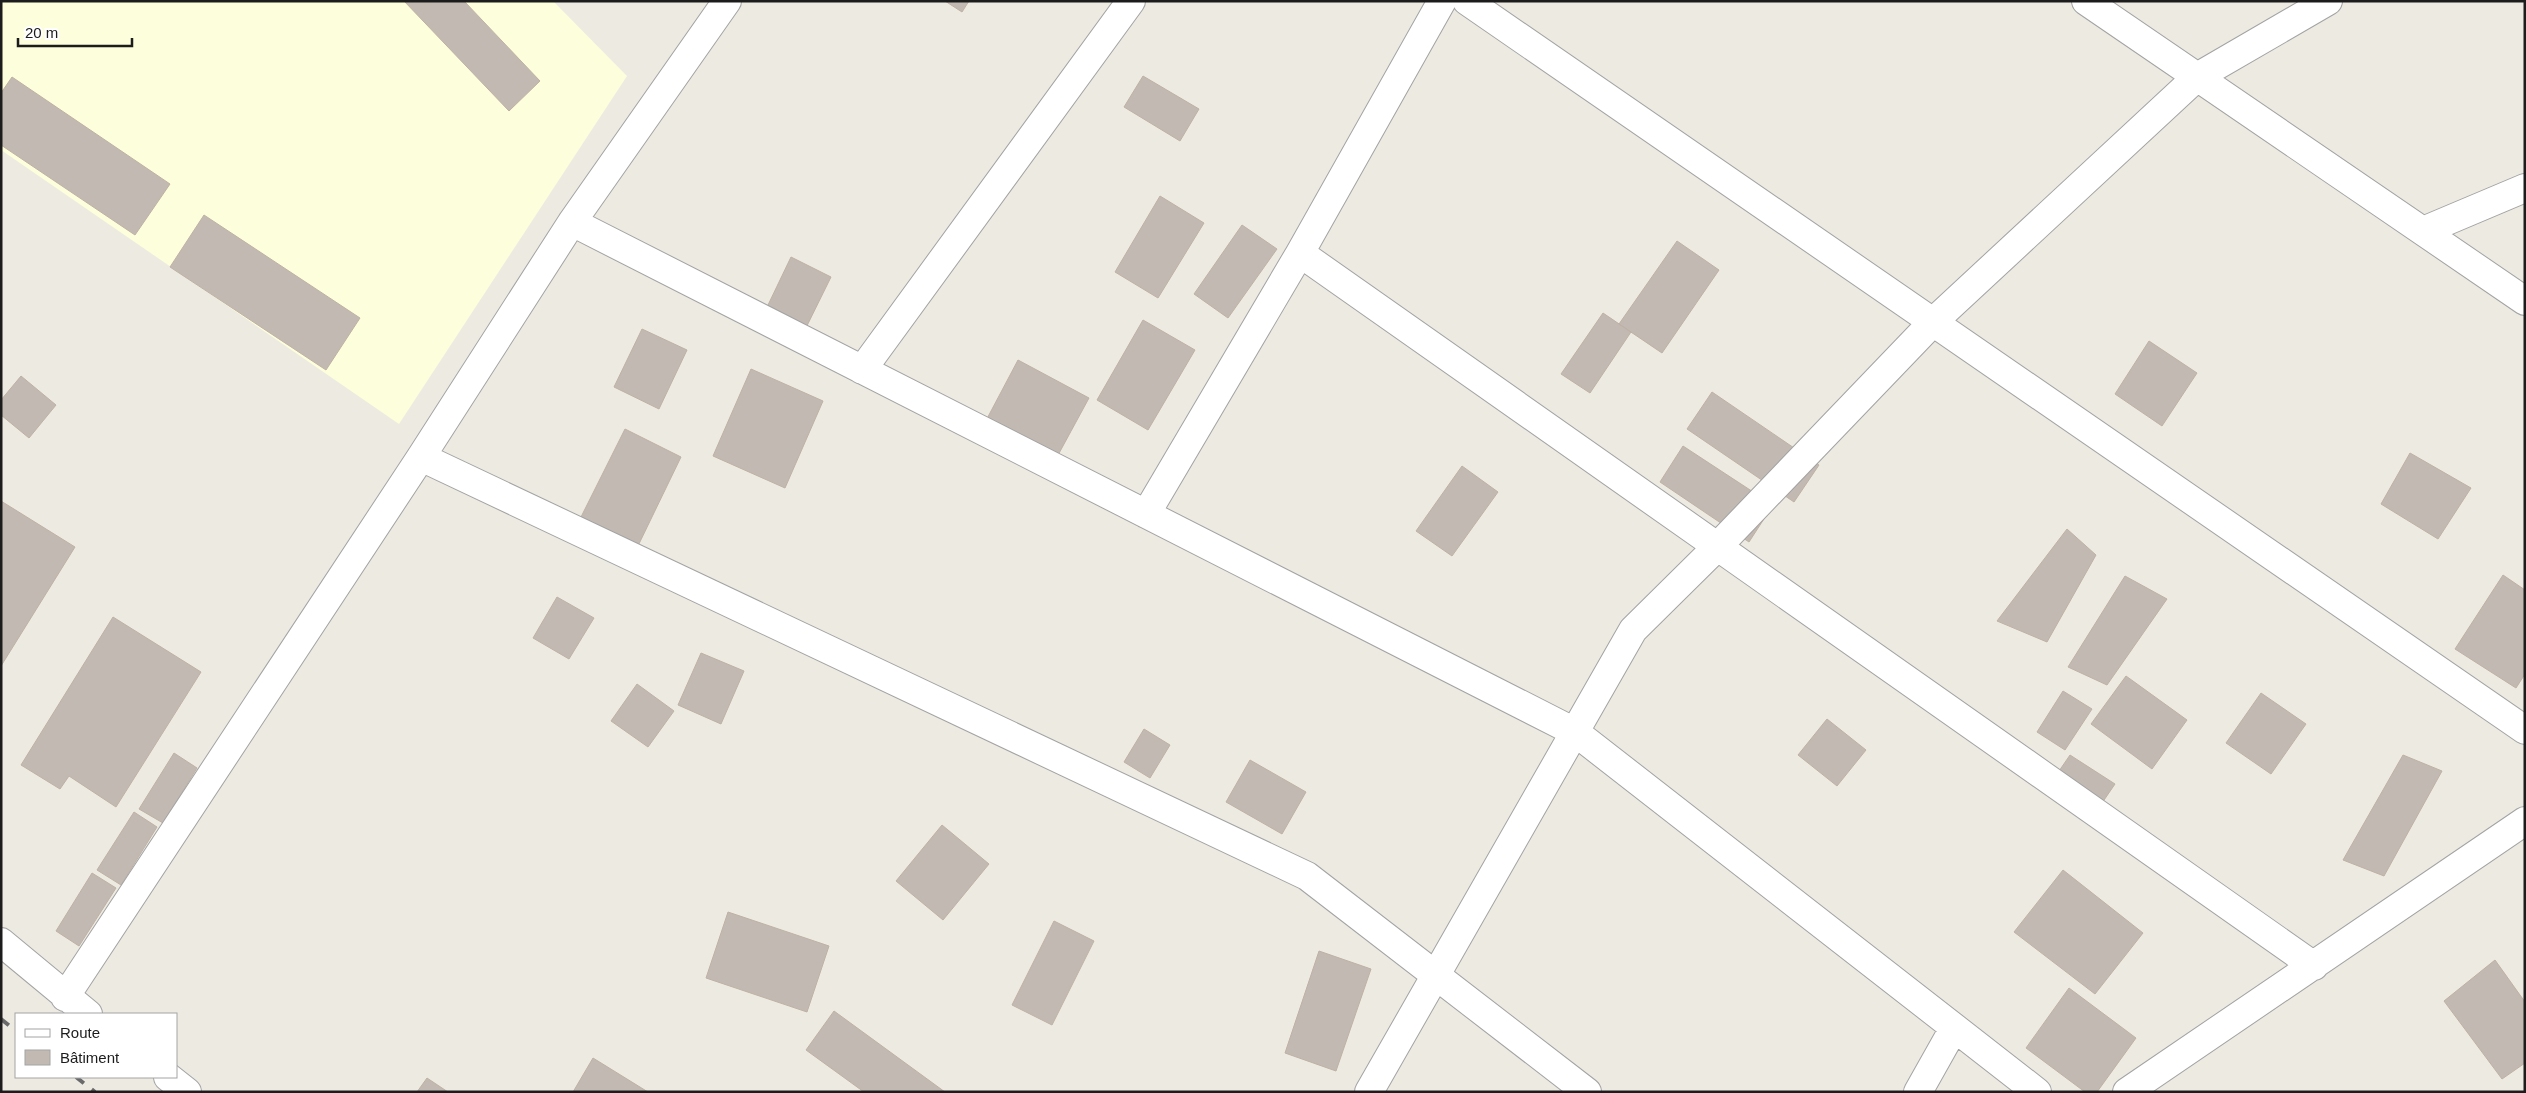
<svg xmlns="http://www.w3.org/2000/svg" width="2526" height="1093" font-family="Helvetica,sans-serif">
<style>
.education{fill:#fdfedb}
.building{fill:#c2bab2;stroke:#bfb1a5}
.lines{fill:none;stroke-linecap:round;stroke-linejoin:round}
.minor-casing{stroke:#a3a3a3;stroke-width:30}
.minor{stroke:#fff;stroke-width:28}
.rail{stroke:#6a6a6a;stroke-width:4;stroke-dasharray:10 10;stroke-linecap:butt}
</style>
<rect width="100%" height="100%" fill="#edeae2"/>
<path class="education" d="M1,1H553L627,76L399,424L1,150Z"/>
<path class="building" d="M404,1H464L540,81L509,111Z
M945,1H969L962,12Z
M1143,76L1199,109L1180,141L1124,107Z
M12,77L170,184L135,235L1,145V93Z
M1160,196L1204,223L1158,298L1115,272Z
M204,215L360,318L326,370L170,267Z
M1242,225L1277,249L1228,318L1194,294Z
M1677,241L1719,270L1662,353L1619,324Z
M791,257L831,277L796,348L757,328Z
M1603,313L1631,332L1590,393L1561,374Z
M1143,320L1195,350L1148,430L1097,400Z
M642,329L687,350L659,409L614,387Z
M2149,341L2197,373L2162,426L2115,394Z
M1018,360L1089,398L1051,468L981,430Z
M751,369L823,401L785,488L713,456Z
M21,376L56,405L29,438L1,415V400Z
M1712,392L1819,465L1794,502L1687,429Z
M625,429L681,457L636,550L579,521Z
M1683,446L1773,505L1749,542L1660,482Z
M2410,453L2471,488L2438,539L2381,504Z
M1462,466L1498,492L1452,556L1416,531Z
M1,501L75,547L1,666Z
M2067,529L2096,555L2047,642L1997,621Z
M2503,575L2525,590V674L2516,688L2455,649Z
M2125,576L2167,599L2107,685L2068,667Z
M557,597L594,618L569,659L533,638Z
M113,617L201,672L116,807L69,776L60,789L21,765Z
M701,653L744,671L721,724L678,705Z
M2126,676L2187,720L2152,769L2091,724Z
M637,684L674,711L648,747L611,721Z
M2063,691L2092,709L2065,750L2037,732Z
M2261,693L2306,724L2271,774L2226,743Z
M1827,719L1866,750L1837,786L1798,755Z
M1144,729L1170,745L1150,778L1124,762Z
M174,753L197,768L163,823L139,809Z
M2070,755L2115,784L2102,803L2057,774Z
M2403,755L2442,771L2384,876L2343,860Z
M1250,760L1306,792L1282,834L1226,802Z
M134,812L157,827L121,885L97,870Z
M942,825L989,864L943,920L896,881Z
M2063,870L2143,933L2095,994L2014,932Z
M92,873L116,888L79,946L56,931Z
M728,912L829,946L807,1012L706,978Z
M1054,921L1094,941L1052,1025L1012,1005Z
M1319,951L1371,969L1336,1071L1285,1053Z
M2495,960L2525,1002V1063L2502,1079L2444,1001Z
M2069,988L2136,1038L2097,1092H2085L2026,1048Z
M834,1011L945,1092H864L806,1050Z
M593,1058L648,1092H573Z
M427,1078L448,1092H417Z"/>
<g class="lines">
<g class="minor-casing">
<path id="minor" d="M1467,1L2525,730
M2086,1L2525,301
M572,222L1575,732L2037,1092
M2423,231L2525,188
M1300,253L2314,966
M862,370L1131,1
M421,457L1307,876L1587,1092
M1146,514L1300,253L1442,1
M1,942L88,1014
M65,997L421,457L572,222L727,1
M168,1077L187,1092
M1369,1092L1633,630L1718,546L1933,322L2197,77L2328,1
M1918,1092L1954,1028
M2127,1092L2525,821"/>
</g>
<use href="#minor" class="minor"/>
<path class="rail" d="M1,1019L16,1031
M76,1077L95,1092"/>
</g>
<rect width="2526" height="1093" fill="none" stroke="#1c1c1c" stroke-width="5"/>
<rect x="15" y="1013" width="162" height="65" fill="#ffffff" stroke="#a4a4a4"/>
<rect x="25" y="1029" width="25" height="8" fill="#ffffff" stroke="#a4a4a4"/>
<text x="60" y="1038" font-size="15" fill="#1c1c1c">Route</text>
<rect x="25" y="1050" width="25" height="15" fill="#c2bab2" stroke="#a4a4a4"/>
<text x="60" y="1063" font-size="15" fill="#1c1c1c">Bâtiment</text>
<path d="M18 38v8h114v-8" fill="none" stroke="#1c1c1c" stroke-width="2.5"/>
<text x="25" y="38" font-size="15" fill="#1c1c1c" stroke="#ffffff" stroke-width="4" paint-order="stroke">20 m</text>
</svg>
